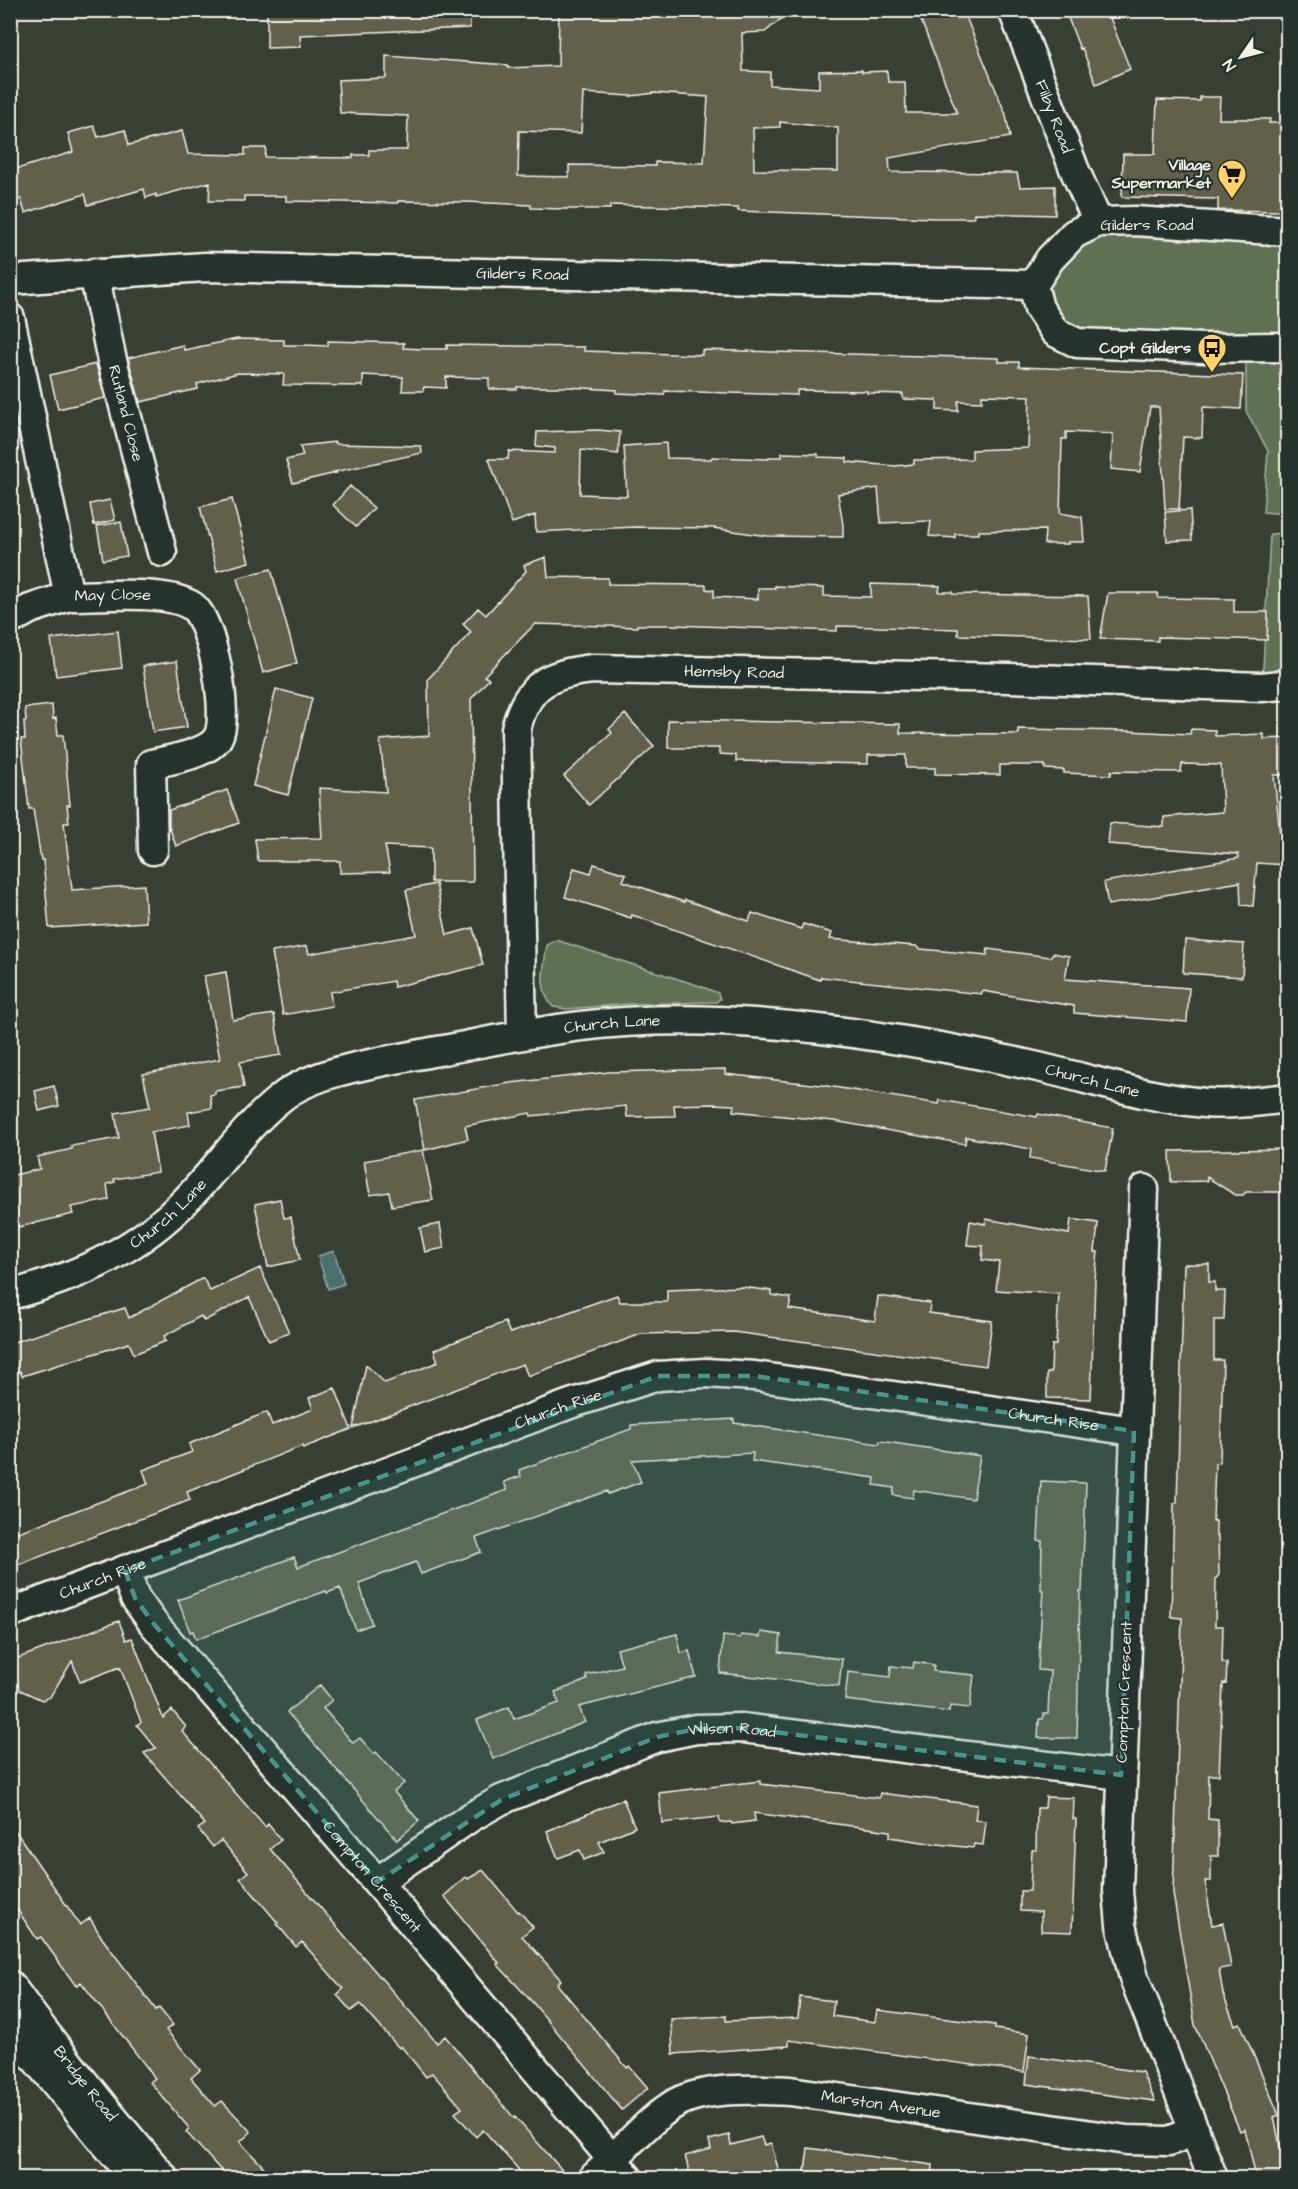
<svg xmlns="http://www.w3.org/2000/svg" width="1298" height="2189" font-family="'Architects Daughter',sans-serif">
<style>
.green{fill:#607153;stroke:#aab19e;stroke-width:1.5}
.water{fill:#4a6f6e;stroke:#8ea39f;stroke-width:1.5}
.building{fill:#625f4c;stroke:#f4f1e8;stroke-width:1.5;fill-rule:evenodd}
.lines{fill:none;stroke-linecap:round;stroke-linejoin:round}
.minor-casing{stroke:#f4f1e8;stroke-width:33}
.minor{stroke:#26332d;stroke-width:28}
.marked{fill:#48958c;fill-opacity:0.2;stroke:#48958c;stroke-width:4.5;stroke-dasharray:12 8;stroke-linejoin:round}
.labels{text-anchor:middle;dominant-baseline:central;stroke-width:4.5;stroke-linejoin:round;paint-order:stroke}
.street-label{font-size:16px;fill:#f4f1e8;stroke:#26332d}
.poi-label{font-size:16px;font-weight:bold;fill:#f4f1e8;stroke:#26332d;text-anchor:end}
</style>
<rect width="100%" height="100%" fill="#384036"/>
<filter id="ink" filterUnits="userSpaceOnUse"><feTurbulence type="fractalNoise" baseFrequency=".0167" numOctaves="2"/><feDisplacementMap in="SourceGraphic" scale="12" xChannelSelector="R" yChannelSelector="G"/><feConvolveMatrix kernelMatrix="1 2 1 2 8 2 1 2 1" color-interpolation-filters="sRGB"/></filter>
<g filter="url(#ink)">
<path class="green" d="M1287,231V682L1262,687L1270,534L1286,533L1287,514L1263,512L1268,451L1246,411V349L1077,343L1039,308L1050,259L1074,234Z
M556,940L700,986L718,993L720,999L716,1002L628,1004L567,1009L553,1007C537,989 544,967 547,945Z"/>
<path class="water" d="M334,1251L344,1284L328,1289L318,1256Z"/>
<path class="building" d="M267,10H470V28L300,35L301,47L267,48Z
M559,10H792L765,32L742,33L743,71L770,72V85L819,88V71L862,70V72L887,71L888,82H905L906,113H957L917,10H963L1006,115L1010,137L889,158L890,172L1017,173L1020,187L1055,186V215L974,213V218H935L738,211V208L610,205V209H563L531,208V205L466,202L398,201V203L286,201V196H244V201H209L210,182L156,197V194L146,198L144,189L88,205L85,194L25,213L21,199L10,202V171L73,152L68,133L94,126L98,137L125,130L129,145L182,131L188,154L245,155V148H266L265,157L353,158V155H369V150H407L408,116L340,113L338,80L386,78V56L508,65V68L558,66ZM583,93L631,96L655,93L708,97L704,163L655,162V166L569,165V177L518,176L519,131L581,133ZM780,122L838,128V171L754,170L753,128L780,127Z
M1065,10H1107L1130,69L1096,84L1082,48L1080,49Z
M1200,97H1220L1219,119H1270L1269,123H1287V211L1218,210V199L1122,197L1123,154H1155L1157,100L1200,101Z
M237,339L284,340V345H305L328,346V341L404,343L403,348L424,349H447V345L584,347V351L702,355V350L999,358V362H1019V367L1243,375L1241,409L1203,407L1202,438L1183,437L1179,509H1165L1159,407H1150L1140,472L1111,469L1113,434L1066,432V439H1062L1060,513L1082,517L1084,542H1068V544H1044L1045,530L979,531V534H955V538L929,536L931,521L881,523L878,488L838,494L843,525V537L767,536L713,528L635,527L536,532L535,515L512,523L489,459H508L509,451L555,453V448L536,446L537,432L598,430L620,432L618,454L581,450L580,494L627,496L624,446L666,443L667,458L711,459L712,457L769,459V457H782V453L818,454V457L847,458V462L895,466L914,464V460L972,459V450L1028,448L1030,396L982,395V402L958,401V411L937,410V400L903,399V394L867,393V391L797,390V395L665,391L664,395L616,393L617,390L567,387H517V389H489V378L446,377V388L424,387L423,391H402L403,377L363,375V386L283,385L284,374L238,373L197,384L198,389L140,402L128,358L183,345L184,350Z
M96,364L105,398L58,409L50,375Z
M335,442L336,444L421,446L422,453L334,472L336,473L293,483L286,460L303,456L300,446Z
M350,486L374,508L356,527L333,505Z
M232,499L249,562L217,571L200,507Z
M110,500L115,520L94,525L90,504Z
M1190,510L1192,540L1167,541L1165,512Z
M121,522L127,556L103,560L97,526Z
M546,557L548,577L608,578V584L706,585V589L714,590V597L758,599V588H775V586L824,588V596L871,597V584L940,586L939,592H953V594L1088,596L1091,639L958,635V629L920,628L837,626V631L673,625H637V627L535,624L484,676L489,679L471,699L473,882H431V848L385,846L390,872L340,873V861H258L255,839L322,838L319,788L386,792L380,740L429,736L428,679L471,632L463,624L478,608L486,615L526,571L524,565Z
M271,569L297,663L263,673L237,578Z
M1108,593H1158V598L1234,599V612H1268L1267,640L1158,637V641L1100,639Z
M118,631L122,668L56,676L51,639Z
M177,661L187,727L153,732L143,666Z
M276,689L312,698L288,795L253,786Z
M52,705L53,719L56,718L58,735H63L70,805H67L69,823H64L72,890L144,885L146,922L49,928L43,860H41L33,809H29L21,739H25L24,721H26L25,708Z
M625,714L654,746L589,805L564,776L612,733L609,729Z
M668,720L900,724V733L1018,734V729L1128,731L1190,734L1191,729L1215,730V736L1264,734V739L1287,738V775H1274L1281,844H1287V865L1257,863L1253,906L1241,905L1240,882L1108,905L1104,882L1239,858L1238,854L1108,844L1110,823L1164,827V817L1223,812L1221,765L1182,764L1181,772L1111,771V775L1064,773V770L1045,769V765H1000V775L935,774V768H906V755H868V764L736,761V755L719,754V748H668Z
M227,790L239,823L176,846L169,826V810Z
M594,864L626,874L623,881L684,902L685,900L749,921L752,913L801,929L803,924L832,933L830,939L916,946L920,949L987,955L988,949L1050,957L1053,953L1069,956L1065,979L1189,988L1187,1022L1074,1013V1006L982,991V994L821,977L820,980L632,915L631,918L565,897L574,868L591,873Z
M436,884L447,935L473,928L483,965L394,987L393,981L330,992L332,1006L283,1015L272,952L307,946L309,954L416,935L406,890Z
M1185,940L1244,944L1242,977L1183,973Z
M226,972L233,1020L274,1014L281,1055L240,1062L244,1087L215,1091V1094L210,1095L212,1108L188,1112L190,1125L151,1132L158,1172L114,1179L115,1182L107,1184L109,1200L71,1207L73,1214L10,1229V1176L40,1169L37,1157L72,1149L71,1146L119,1138L115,1113L150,1107L143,1074L220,1059L204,976Z
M725,1069V1074L821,1085L939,1104L940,1100L1037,1117L1038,1114L1113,1128L1105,1171L1030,1158L1031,1149L966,1137L965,1144L834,1121L733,1111L734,1105L712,1104L674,1105L675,1116L627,1117L626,1106L531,1116L530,1113L465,1126L468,1139L425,1150L415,1100L510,1083L609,1072Z
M54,1086L59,1106L39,1111L35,1091Z
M1287,1149V1192H1246L1243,1195H1235L1207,1177V1181L1171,1182L1170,1151Z
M423,1150L433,1200L392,1206L389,1192L370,1195L364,1161Z
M280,1199L284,1218L291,1217L300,1260L268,1267L255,1204Z
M986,1219L1069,1234L1071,1219L1098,1223L1095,1252H1098L1095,1279L1091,1399L1047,1398V1373H1051L1052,1345H1056L1059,1294L996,1290L999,1262L982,1260L983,1246L967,1245L970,1221L985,1224Z
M440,1224L444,1248L425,1252L420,1228Z
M1184,1264H1209V1282H1215V1291H1225L1224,1320H1214V1360H1223L1220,1462L1215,1463L1213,1521H1216V1536H1218L1219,1575L1216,1578L1215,1626H1223L1222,1662L1227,1663L1226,1684L1223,1683L1219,1775H1209L1208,1819L1218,1820V1856H1211V1881H1205L1212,1925L1223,1923L1231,1967L1219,1969L1223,1994L1235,2025L1240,2023L1279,2115L1274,2117L1282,2156L1287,2154V2176L1277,2178H1256L1245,2129L1240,2131L1195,2025L1173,1893L1182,1618L1171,1617L1174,1503H1177Z
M260,1268L289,1332L269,1341L249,1297L204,1321L201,1316L164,1336L166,1341L134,1354L129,1343L22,1376L20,1371L10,1373V1343L125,1308L129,1318L203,1278L210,1291Z
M742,1287L772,1291V1295L791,1298L789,1309L833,1315L875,1321L878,1296L930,1303L929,1313L992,1321L986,1366L733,1332L641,1334L528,1376L523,1364L353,1428L366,1365L385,1383L438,1362L434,1350L505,1322L510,1333L617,1295L620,1302H667V1290Z
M335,1388L351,1429L303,1448L302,1446L187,1492L190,1500L10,1568V1535L148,1484L143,1470L192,1452L189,1444L267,1412L272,1425L313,1409L309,1398Z
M734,1419V1423L879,1444L880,1441L980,1456L973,1499L914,1490L913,1498L893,1495L894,1488L874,1485L875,1478L752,1461L753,1453L632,1460L641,1482L608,1494L607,1491L476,1538L481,1552L421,1574L416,1562L359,1583L372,1624L356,1630L340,1588L327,1593L326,1591L196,1639L193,1631L190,1632L178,1600L294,1557L298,1567L507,1490L504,1482L521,1476L519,1470L631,1429V1425Z
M1041,1481L1086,1483L1082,1591H1080L1077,1738H1038L1039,1719H1043L1044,1714H1048L1050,1671L1038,1670L1043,1590H1041L1042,1541H1038Z
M119,1621L126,1640L132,1638L163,1718L172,1710L186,1727L182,1731L265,1827L268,1824L281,1840L270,1849L437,2043L445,2036L514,2118L515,2117L569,2178H526L487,2134L483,2130L476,2137L455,2113L462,2108L432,2073L426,2077L401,2046L399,2048L360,2004L351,2011L337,1995L343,1989L302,1942L296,1947L277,1924L278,1923L240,1878L248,1872L221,1840L213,1847L198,1829L205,1824L144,1753L156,1748L137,1725L141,1722L120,1667L80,1682L72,1661L50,1697L42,1700L20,1690L10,1667V1661Z
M761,1632L781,1635L779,1652L842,1659L839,1686L720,1673L723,1636L740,1638L741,1635L760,1637Z
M677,1634L681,1653L689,1651L696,1677L579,1707L585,1722L493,1759L477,1720L509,1707L514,1719L559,1703L555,1692L587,1680L586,1675L622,1666L617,1649Z
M914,1662L934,1665L933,1671L974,1675L970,1708L950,1706L949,1712L845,1700L848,1672L890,1677L891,1666L913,1668Z
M320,1685L332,1700L323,1708L353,1743L360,1738L374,1754L376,1752L404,1783L394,1792L419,1821L397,1840L287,1712Z
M760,1781V1784L879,1798L880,1793L977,1805L975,1820L986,1821L983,1845L974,1844L973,1848L929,1843L890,1837V1831L754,1813L755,1821L732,1824L731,1822L720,1823L719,1817L662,1823L659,1793Z
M1046,1797L1074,1798L1073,1819H1076L1072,1932L1041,1931V1912L1020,1911V1891H1030L1032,1850H1036L1037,1808H1045Z
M623,1799L635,1827L599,1842L604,1852L584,1860L580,1850L558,1858L547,1831Z
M10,1823L80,1925L90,1918L102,1938L156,2010L159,2008L173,2025L166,2030L200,2070L191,2078L215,2106L222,2101L251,2132L240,2142L274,2178H228L186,2132L189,2128L150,2082L155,2078L81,1982L76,1986L41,1937L37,1939L10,1899Z
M483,1870L518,1912L519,1911L533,1927L522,1936L561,1980L557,1984L627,2068L629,2066L648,2088L622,2110L534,2004L497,1964L499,1963L444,1896L466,1877L468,1879Z
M800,1997L834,2001L832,2016L875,2022L877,2010L995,2025V2029L1029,2034L1024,2072L789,2040V2046L673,2054L671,2019L726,2016V2021L798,2018Z
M1029,2056L1142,2072L1155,2101L1026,2084Z
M729,2135L731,2145L761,2137L764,2145L771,2143L779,2172L756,2178H691L685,2156L711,2149L709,2140Z
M808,2148L933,2165L932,2178H804Z"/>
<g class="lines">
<g class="minor-casing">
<g id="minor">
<path id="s1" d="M1013,10L1075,171L1098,222"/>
<path d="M1288,231L1135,221L1098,222L1074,234L1050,259L1033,285L1039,308L1055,332L1077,343L1204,348L1288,347"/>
<path id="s2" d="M94,273L111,356L162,552"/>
<path id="s3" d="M10,280L205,267L1033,285"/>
<path id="s4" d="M10,318L69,596C101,596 166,589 192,606C212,619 230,716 218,737C209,754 169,760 151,764L153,850"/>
<path d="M10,620L30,609L69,596"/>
<path id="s5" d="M522,1035L516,729C527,683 551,673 594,669L1009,678L1262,687L1281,685L1288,682"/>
<path d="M1144,1189L1118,1891L1121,1925L1134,1978L1213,2178"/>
<path id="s6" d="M10,1295C80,1276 139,1250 189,1197C220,1165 246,1125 282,1097C317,1069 389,1061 432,1052C482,1043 531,1032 581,1026C726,1008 896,1035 1038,1067C1094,1080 1148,1098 1205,1103C1230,1105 1263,1101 1288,1098"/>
<path id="s7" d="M125,1570L135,1598L153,1623L377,1882L628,2178"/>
<path id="s8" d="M10,1613L570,1404L658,1376L705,1373L755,1376L1134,1431"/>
<path id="s9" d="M377,1882L471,1817L501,1800L657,1737L696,1729L742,1728L1121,1775"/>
<path id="s10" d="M10,1985C58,2052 110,2116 164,2178"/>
<path d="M10,2027L23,2044L134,2178"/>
<path id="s11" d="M593,2178C619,2155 643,2125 671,2106C701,2086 756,2089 790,2091L1127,2140L1169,2141L1195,2131"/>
</g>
</g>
<use href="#minor" class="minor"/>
</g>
</g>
<path class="marked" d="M658,1376H755L1134,1431L1121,1775L742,1728L696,1729L657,1737L501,1800L377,1882L153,1623L135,1598L125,1570Z"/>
<defs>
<g id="supermarket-pin" transform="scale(1.5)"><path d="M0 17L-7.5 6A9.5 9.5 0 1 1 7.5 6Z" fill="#ffd166" stroke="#26332d"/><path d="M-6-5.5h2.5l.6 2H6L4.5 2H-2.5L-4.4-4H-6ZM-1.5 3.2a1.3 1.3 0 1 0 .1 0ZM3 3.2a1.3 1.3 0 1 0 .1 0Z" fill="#111"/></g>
<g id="bus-pin" transform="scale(1.5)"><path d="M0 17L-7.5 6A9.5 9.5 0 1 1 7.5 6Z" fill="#ffd166" stroke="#26332d"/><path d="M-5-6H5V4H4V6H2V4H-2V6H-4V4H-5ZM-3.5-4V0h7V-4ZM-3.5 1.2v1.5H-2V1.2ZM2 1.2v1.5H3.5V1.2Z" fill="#111"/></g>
</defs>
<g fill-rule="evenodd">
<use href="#supermarket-pin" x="1232" y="174"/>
<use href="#bus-pin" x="1212" y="348"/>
</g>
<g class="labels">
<g class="street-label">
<text stroke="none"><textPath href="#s1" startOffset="114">Filby Road</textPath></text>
<text x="1147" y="225">Gilders Road</text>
<text stroke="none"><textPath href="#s3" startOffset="513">Gilders Road</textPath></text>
<text stroke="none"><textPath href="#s2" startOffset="144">Rutland Close</textPath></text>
<text stroke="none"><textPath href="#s4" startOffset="328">May Close</textPath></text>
<text stroke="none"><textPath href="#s5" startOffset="554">Hemsby Road</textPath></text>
<text stroke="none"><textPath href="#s6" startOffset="684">Church Lane</textPath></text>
<text stroke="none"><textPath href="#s6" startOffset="1170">Church Lane</textPath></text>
<text stroke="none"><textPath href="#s6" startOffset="180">Church Lane</textPath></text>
<text stroke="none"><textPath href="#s8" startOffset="585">Church Rise</textPath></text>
<text stroke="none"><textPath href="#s8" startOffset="1089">Church Rise</textPath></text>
<text stroke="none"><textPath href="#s8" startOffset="99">Church Rise</textPath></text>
<text transform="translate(1124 1692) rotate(-88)">Compton Crescent</text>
<text stroke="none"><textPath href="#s9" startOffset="393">Wilson Road</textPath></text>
<text stroke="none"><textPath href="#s7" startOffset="396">Compton Crescent</textPath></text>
<text stroke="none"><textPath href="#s10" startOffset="124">Bridge Road</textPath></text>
<text stroke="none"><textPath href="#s11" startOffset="320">Marston Avenue</textPath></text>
</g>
<g class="poi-label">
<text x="1211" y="165">Village<tspan x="1211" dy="18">Supermarket</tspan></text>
<text x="1191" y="348">Copt Gilders</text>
</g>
</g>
<rect width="1298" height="2189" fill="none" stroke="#26332d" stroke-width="36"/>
<rect x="18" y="18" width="1262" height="2153" fill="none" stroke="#f4f1e8" stroke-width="2" filter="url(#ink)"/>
<g transform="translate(1241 57) rotate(235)" stroke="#26332d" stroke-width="4.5" paint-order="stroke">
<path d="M0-4.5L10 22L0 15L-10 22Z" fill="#f4f1e8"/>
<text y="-9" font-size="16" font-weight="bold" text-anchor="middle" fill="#f4f1e8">N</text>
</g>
</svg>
